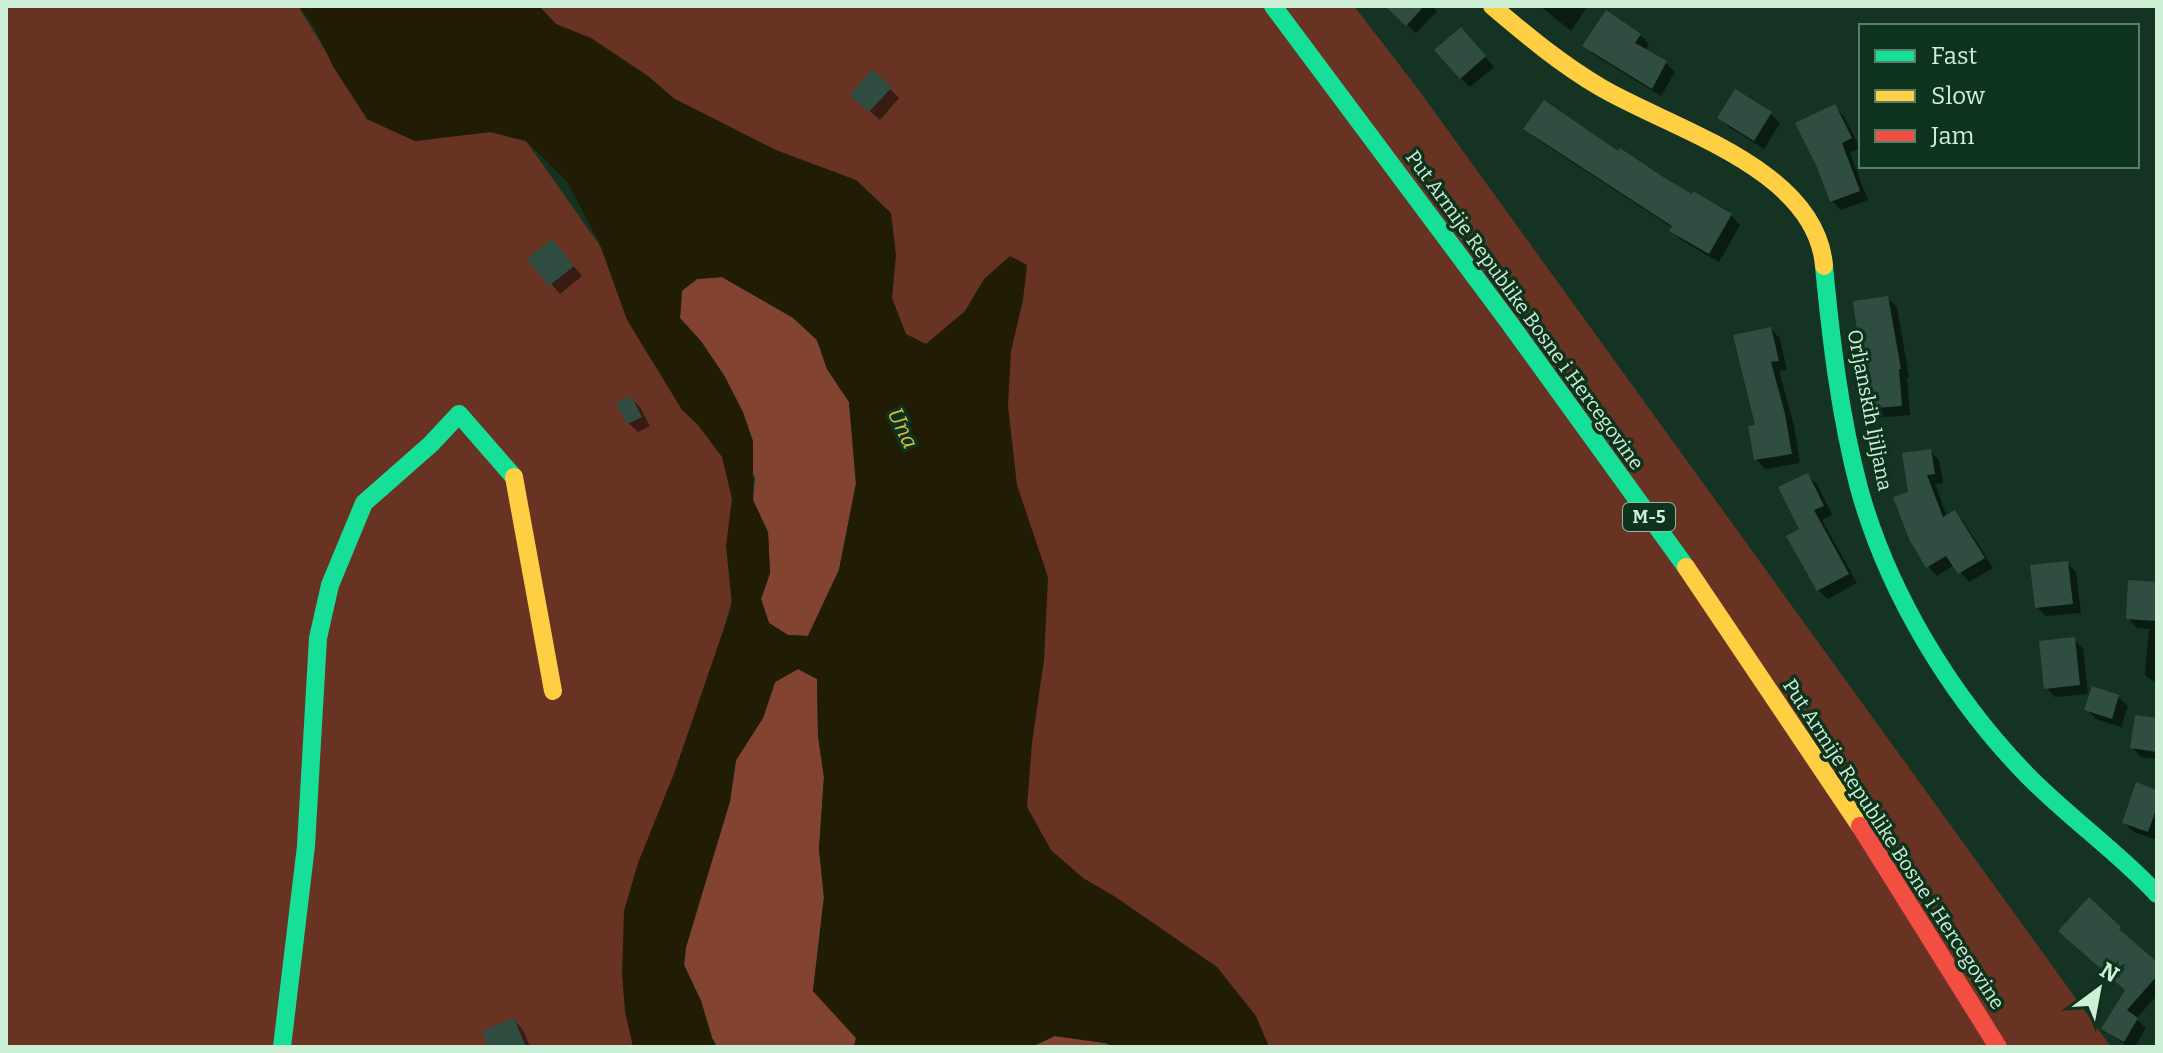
<svg xmlns="http://www.w3.org/2000/svg" width="2163" height="1053" font-family="Bitter,serif">
<style>
.green{fill:#693324}
.forest{fill:#834331}
.water{fill:#211c04;fill-rule:evenodd}
.shadow{fill:#0007}
.building{fill:#304d42}
.lines{fill:none;stroke-linecap:round;stroke-linejoin:round}
.fast{stroke:#16e098;stroke-width:18}
.slow{stroke:#ffcf43;stroke-width:18}
.jam{stroke:#f24e42;stroke-width:18}
.labels{text-anchor:middle;dominant-baseline:central;stroke-width:7;stroke-linejoin:round;paint-order:stroke}
.shield{fill:#0e331d;stroke:#94b79e;stroke-width:2}
.shield-label{font-size:18px;font-weight:bold;fill:#cdefd6}
.street-label{font-size:20px;fill:#cdefd6;stroke:#0e331d}
.water-label{font-size:22px;font-style:italic;fill:#dcbd43;stroke:#0e331d}
</style>
<rect width="100%" height="100%" fill="#143323"/>
<path class="green" d="M6,6H298L367,119L415,141L490,132L526,141L689,372L734,469L744,558L721,639L675,771L642,1047H6Z
M529,6H1354L1418,89L2111,1047H1254L1034,853L909,363L677,117Z"/>
<path class="forest" d="M722,277L794,318L817,340L827,369L849,402L856,483L839,570L808,636L788,635L769,623L761,599L770,573L768,533L753,500L755,478L680,318L682,291L697,279Z
M798,669L817,679L818,736L824,777L819,849L824,897L813,991L856,1038L854,1047H717L712,1038L701,1001L684,965L686,947L730,801L736,760L763,718L775,682Z
M1055,1036L1105,1043L1116,1047H1031Z"/>
<path class="water" d="M299,6H539L556,24L591,38L648,76L675,99L776,150L856,180L891,213L896,255L892,298L906,334L926,344L965,311L984,279L1010,256L1027,265L1023,300L1011,351L1008,406L1017,485L1048,577L1044,660L1032,743L1027,807L1051,850L1083,878L1114,896L1217,967L1256,1016L1269,1047H1116L1105,1043L1055,1036L1031,1047H854L856,1038L813,991L824,897L819,849L824,777L818,736L817,679L798,669L775,682L763,718L736,760L730,801L686,947L684,965L701,1001L712,1038L717,1047H633L625,1012L622,974L624,911L638,863L675,771L732,605L726,546L732,499L722,457L698,425L682,410L627,320L599,242L567,182L526,141L490,132L415,141L367,119L334,68L315,29ZM722,277L793,318L817,340L827,369L849,402L856,484L839,570L808,636L788,635L769,623L761,599L770,573L768,532L753,500V441L743,412L724,375L701,341L680,318L682,290L697,279Z"/>
<path class="shadow" d="M1387,6H1431L1437,11L1416,33Z
M1540,6H1586L1587,7L1571,31Z
M1640,35L1649,44L1645,51L1666,63L1675,72L1661,96L1594,55L1585,45Z
M1470,39L1494,67L1470,87L1461,78Z
M890,89L899,98L880,120L862,104Z
M1736,92L1771,114L1780,123L1764,149L1729,127L1720,118Z
M1834,106L1844,116L1860,148L1850,153L1868,200L1841,210L1832,201Z
M1526,129L1618,154L1731,215L1740,225L1719,262L1681,240L1672,230L1673,228L1535,138Z
M552,241L582,276L560,294L530,260Z
M1887,298L1897,307L1909,377L1907,378L1910,415L1874,418L1865,408L1867,385Z
M1771,329L1780,339L1787,370L1779,371L1794,425L1800,463L1765,469L1756,459Z
M631,398L640,407L650,426L638,432L628,423Z
M1930,451L1939,460L1943,483L1935,484L1947,517L1955,512L1964,522L1993,568L1969,582L1954,565L1937,576L1928,566L1910,493Z
M1808,475L1817,484L1832,515L1822,520L1857,583L1828,599L1818,590Z
M2067,563L2076,572L2081,613L2046,616L2037,607Z
M2157,584V684L2145,675L2149,629L2137,628L2128,618Z
M2074,639L2083,649L2088,694L2055,697L2046,688Z
M2118,697L2128,706L2121,727L2096,719L2087,710Z
M2157,720V759L2141,757L2132,747Z
M2157,792V840L2134,832L2124,823Z
M2089,900L2157,965V995L2136,1019L2146,1028L2135,1047H2128L2104,1029L2127,990Z
M514,1020L523,1030L530,1047H490Z"/>
<path class="building" d="M1385,6H1424L1406,26Z
M1606,10L1641,34L1635,43L1667,61L1652,89L1582,46Z
M1461,27L1486,56L1460,79L1434,50Z
M872,70L892,87L869,112L850,95Z
M1735,89L1772,112L1754,141L1717,118Z
M1544,100L1618,151L1620,148L1663,177L1692,194L1693,191L1732,214L1709,254L1669,231L1672,226L1523,129Z
M1835,104L1852,138L1842,143L1860,191L1830,202L1817,167L1795,123Z
M552,239L574,266L549,286L527,259Z
M1888,296L1901,369H1899L1902,406L1863,409L1861,383H1864L1853,301Z
M1771,327L1779,361L1771,362L1785,414L1792,454L1754,460L1748,426L1755,425L1733,335Z
M631,396L642,417L627,424L616,403Z
M1931,449L1935,474L1927,475L1943,517L1955,510L1985,558L1958,574L1946,556L1926,568L1909,539L1893,497L1908,492L1902,453Z
M1808,473L1824,506L1814,510L1849,574L1817,591L1786,536L1799,529L1778,487Z
M2068,561L2073,604L2035,608L2030,565Z
M2128,580L2157,582V621L2126,619Z
M2075,637L2080,685L2044,689L2039,641Z
M2092,686L2119,695L2112,719L2084,710Z
M2135,715L2157,718V752L2130,748Z
M2136,782L2157,790V807L2148,832L2122,823Z
M2089,897L2121,927L2119,929L2157,962V976L2127,1010L2138,1018L2124,1042L2101,1029L2125,990L2058,931Z
M514,1018L526,1047H488L482,1031Z"/>
<g class="lines">
<path class="fast" d="M1273,6L1508,321L1686,567
M1824,266C1831,340 1840,416 1859,488C1888,593 1951,697 2027,775C2068,817 2117,851 2157,894
M282,1047L306,846L318,638L330,585L364,503L431,444L459,414L514,477"/>
<path class="slow" d="M1492,6C1526,35 1561,64 1600,87C1671,129 1816,168 1824,266
M514,477L553,691
M1686,567L1860,826"/>
<path class="jam" d="M1860,826L1998,1047"/>
</g>
<g class="labels">
<rect class="shield" x="1623" y="503" width="52" height="28" rx="6"/>
<g class="shield-label">
<text x="1649" y="517">M-5</text>
</g>
<g class="street-label">
<text transform="translate(1525 310) rotate(54)">Put Armije Republike Bosne i Hercegovine</text>
<text transform="translate(1870 410) rotate(79)">Orljanskih ljiljana</text>
<text transform="translate(1894 844) rotate(57)">Put Armije Republike Bosne i Hercegovine</text>
</g>
<g class="water-label">
<text transform="translate(903 428) rotate(64)">Una</text>
</g>
</g>
<rect width="2163" height="1053" fill="none" stroke="#cdefd6" stroke-width="16"/>
<rect x="1859" y="24" width="280" height="144" fill="#0e331d" stroke="#5a7e67" stroke-width="2"/>
<rect x="1875" y="50" width="40" height="12" fill="#16e098" stroke="#5a7e67" stroke-width="2"/>
<text x="1931" y="64" font-size="24" fill="#cdefd6">Fast</text>
<rect x="1875" y="90" width="40" height="12" fill="#ffcf43" stroke="#5a7e67" stroke-width="2"/>
<text x="1931" y="104" font-size="24" fill="#cdefd6">Slow</text>
<rect x="1875" y="130" width="40" height="12" fill="#f24e42" stroke="#5a7e67" stroke-width="2"/>
<text x="1931" y="144" font-size="24" fill="#cdefd6">Jam</text>
<g transform="translate(2099 989) rotate(32)" stroke="#0e331d" stroke-width="6" paint-order="stroke">
<path d="M0-6L14 30L0 20L-14 30Z" fill="#cdefd6"/>
<text y="-12" font-size="22" font-weight="bold" text-anchor="middle" fill="#cdefd6">N</text>
</g>
</svg>
